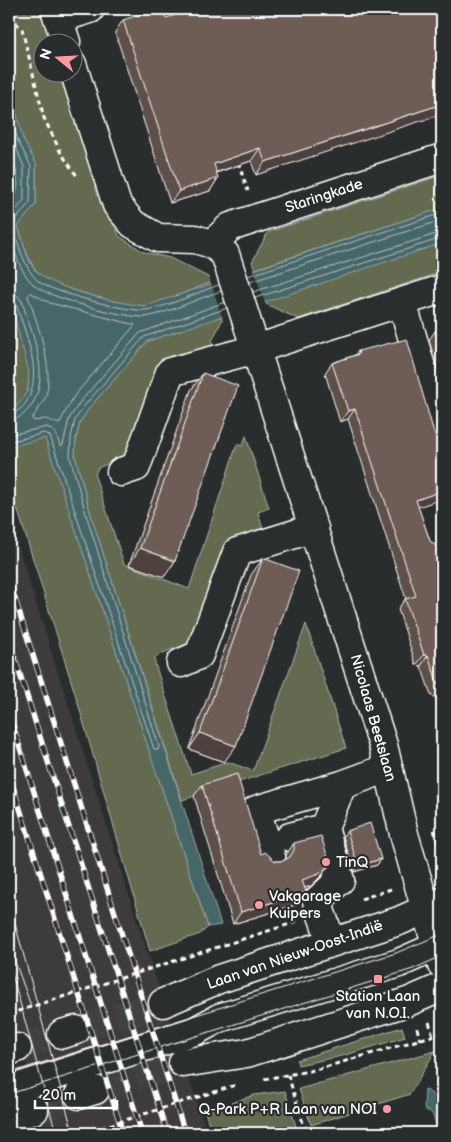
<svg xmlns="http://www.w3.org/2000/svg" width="451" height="1142" font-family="'Balsamiq Sans',sans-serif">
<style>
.built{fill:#3e3b3a}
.green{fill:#636a50;stroke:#b1b4a8}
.water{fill:#476668;stroke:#91a3a4}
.pier{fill:#2a2d2e}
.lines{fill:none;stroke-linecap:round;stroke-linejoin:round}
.shore{stroke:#b5c2c3;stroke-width:1}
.major-tunnel{stroke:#3f4243;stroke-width:28;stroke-dasharray:28 14;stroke-linecap:butt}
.minor-casing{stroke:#fff;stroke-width:31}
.major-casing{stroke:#fff;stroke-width:31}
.path{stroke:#fff;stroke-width:3;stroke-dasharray:5 4;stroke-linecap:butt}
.minor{stroke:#2a2d2e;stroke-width:28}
.major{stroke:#2a2d2e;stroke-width:28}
.tram{stroke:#fff;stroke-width:1}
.rail-casing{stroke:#fff;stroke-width:5.5}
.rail{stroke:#2a2d2e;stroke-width:4;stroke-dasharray:11;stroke-linecap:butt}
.wall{fill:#5f504a;stroke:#fff}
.shaded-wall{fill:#4d413c;stroke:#fff}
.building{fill:#6e5d56;stroke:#fff}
.poi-dot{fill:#ff9aa2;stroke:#2a2d2e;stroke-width:2}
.labels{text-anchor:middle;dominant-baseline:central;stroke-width:4.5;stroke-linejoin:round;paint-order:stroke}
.street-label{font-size:15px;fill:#fff;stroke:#2a2d2e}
.poi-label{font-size:15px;fill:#fff;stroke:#2a2d2e;text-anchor:start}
</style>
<rect width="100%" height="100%" fill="#2a2d2e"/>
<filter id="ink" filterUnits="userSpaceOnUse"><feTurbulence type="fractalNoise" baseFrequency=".02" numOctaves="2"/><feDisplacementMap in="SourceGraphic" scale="10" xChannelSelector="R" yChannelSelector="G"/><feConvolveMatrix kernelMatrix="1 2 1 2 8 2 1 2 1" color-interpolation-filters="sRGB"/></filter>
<g filter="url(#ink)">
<path class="built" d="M9,518L138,924L207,1133H48L9,1010Z"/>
<path class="green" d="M9,9H45L55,42H42V72L65,73L119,236L144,252L170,258L208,277L210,283C192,289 162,303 145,306C130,307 53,287 42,277C28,265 24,243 18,226L36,204V164L23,139L12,101L9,83Z
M442,175V208L255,269L252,262L268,232Z
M442,243V272L298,319L266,304L265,300Z
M9,296C15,318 37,370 27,391C24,400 16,405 9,411Z
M221,315L222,320L212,341L215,350L176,361L134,453L100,467L97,469L95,476L124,564L189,589L237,444L242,446L246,436L269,508L258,512L264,533L190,643L160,654L155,658V664L191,774L228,762L253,771L306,624L346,748L182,800L90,512L75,456L76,438L80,422L89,408L148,341Z
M45,437L208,927L200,934L150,951L77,700L9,482V447Z
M402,1027L405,1037L342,1056L298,1065L297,1060Z
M435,1051L410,1094L311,1125L299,1089Z
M285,1091L298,1133H212L205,1112L254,1095Z"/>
<path class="water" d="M9,83L23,139L36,164V204L18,226C22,238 25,254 32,266C46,289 118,303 145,306L442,208V243L148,341L89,408L80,422L76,438L75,456L90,512L221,925L208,927L45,438L9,447V411L19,404L28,390L29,372L9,296Z
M425,1089L442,1101V1133H439L432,1113L424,1109Z"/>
<path class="pier" d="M253,267L265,303L222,317L210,280Z"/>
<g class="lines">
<path class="shore" d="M9,108L18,141L31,166L30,202L14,222L13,227C19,245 24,269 39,282C52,292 131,313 146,310C171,306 195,293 219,285
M9,130L24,167V200L9,219
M9,152C18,171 23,190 9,207
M9,233C15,252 19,270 33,284C46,298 126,318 145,317C163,315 202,297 221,291
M248,276L442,213
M250,282L442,220
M253,292L442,232
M9,293L16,294L22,301C31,333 52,375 31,406C26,413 18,420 9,421
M31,293L50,303L135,325L74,396L59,424L46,419L34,421L32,419C36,411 43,404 46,396C54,368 37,322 28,296Z
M255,298L442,238
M9,299L16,303C25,334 45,375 25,404C21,409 15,414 9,414
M9,435L47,427L55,432L60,445H63L69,419L80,402L140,333L225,302
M9,442L44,433L50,436L154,749L158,750L159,747L86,514L70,457L71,437L75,420L85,405L144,337L227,308"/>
<path class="major-tunnel" d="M76,1030L163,1003
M17,1048L62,1034
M95,1090L183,1063
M34,1110L79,1095"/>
<g class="minor-casing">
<path id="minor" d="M55,9L66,42
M58,19L90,9
M72,64L117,205L133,224L158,238L195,239L212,244L225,254L383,745L404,834L442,965
M212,244L230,227L442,158
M402,302L442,439
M121,472L136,467L170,372L256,349L442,289
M181,663L199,655L237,552L314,528
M290,837L324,828
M271,857L256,810L342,785
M331,941L317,901L340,880L324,828L342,785L388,768
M9,1090L195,1031L219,1018L399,963L442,944"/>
</g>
<g class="major-casing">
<path id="major" d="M163,1003L219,979L399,921L442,902
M62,1034L76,1030
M9,1051L17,1048
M183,1063L247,1053L410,1001L442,987
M79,1095L95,1090
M9,1118L34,1110"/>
</g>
<path class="path" d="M9,16L22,29L44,118L61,153L77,176
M238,162L248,191
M434,830L442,853
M361,899L391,889
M9,1014L296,922
M429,1022L433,1036
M417,1028L420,1040
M288,1075L303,1123L309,1133
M264,1079L315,1070L442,1033
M84,1133L236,1085"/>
<use href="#minor" class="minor"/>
<use href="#major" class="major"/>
<path class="tram" d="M9,902L73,1133
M9,945L31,1006
M9,963L56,1133
M9,1073L396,953L442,934
M9,1094L413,969L442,956"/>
<g class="rail-casing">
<path id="rail" d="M9,580L185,1133
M9,640L167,1133
M9,713L142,1133
M9,774L123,1133"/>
</g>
<use href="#rail" class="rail"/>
</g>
<path class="wall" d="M442,9L256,175L251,161L216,173L218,178L210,191L170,203L115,32L123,20Z
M442,329V386L429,340L435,331Z
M358,351L418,507L430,541L442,551V705L431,695L421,666L416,665L398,609L405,599H406L348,419L340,422L325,373L332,363L355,355Z
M203,373L175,561L164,577L129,565L191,390Z
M263,558L224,762L189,749L251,575Z
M202,785L261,854L275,861H283L286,859V855L294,843L330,864L322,875L311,886L304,888L298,904L233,924L194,796Z
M347,831L381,859L377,865L354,872L343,836Z"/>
<path class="shaded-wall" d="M442,104V114L256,175L265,162Z
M260,148L251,161L205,176L214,164Z
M218,178L210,191L170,203L179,191Z
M355,409L348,419L340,422L348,411Z
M442,491V499L409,510L416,500Z
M140,548L175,561L164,577L129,565Z
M424,655H428L421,666L416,665Z
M200,733L236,746L224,762L189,749Z
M381,859L377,865L354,872L358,866Z
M330,864L322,875L311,886L294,891L302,880Z
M306,892L298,904L233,924L241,912Z"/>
<path class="building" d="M157,9H163L166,18L195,9H442V104L265,162L260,148L214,164L218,178L179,191L123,20Z
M442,329V355L435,331Z
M407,339L434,433L439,440L442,450V491L416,500L430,541L442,551V689L438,685L428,655H424L405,599L416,596L355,409L348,411L332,363L359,354L358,351Z
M203,373L238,386L175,561L140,548Z
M263,558L299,571L236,746L200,733Z
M237,774L261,854L265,852L275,861H283L290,857L294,850V843L321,836L330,864L319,874L302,880L306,892L241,912L202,785Z
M370,823L381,859L358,866L347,831Z"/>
</g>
<g class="poi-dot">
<circle cx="326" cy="862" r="5"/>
<circle cx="259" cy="905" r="5"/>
<rect x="373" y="974" width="10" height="10" rx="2.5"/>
<circle cx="387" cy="1109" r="5"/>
</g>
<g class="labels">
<g class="street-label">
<text transform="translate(324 196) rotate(-18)">Staringkade</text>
<text transform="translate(373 718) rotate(74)">Nicolaas Beetslaan</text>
<text transform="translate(295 955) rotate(-19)">Laan van Nieuw-Oost-Indië</text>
</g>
<g class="poi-label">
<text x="336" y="862">TinQ</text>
<text x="269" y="896">Vakgarage<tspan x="269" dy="17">Kuipers</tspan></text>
<text x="378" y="996" text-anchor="middle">Station Laan<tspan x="378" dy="17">van N.O.I.</tspan></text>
<text x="377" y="1109" text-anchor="end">Q-Park P+R Laan van NOI</text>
</g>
</g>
<rect width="451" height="1142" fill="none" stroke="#2a2d2e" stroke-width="30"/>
<rect x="15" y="15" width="421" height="1112" fill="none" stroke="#fff" stroke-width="2" filter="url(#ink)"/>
<g transform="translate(58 58) rotate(288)"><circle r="24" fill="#2a2d2e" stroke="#7f8182"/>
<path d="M0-4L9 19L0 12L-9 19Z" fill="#ff9aa2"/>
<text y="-8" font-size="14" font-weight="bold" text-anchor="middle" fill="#ffffff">N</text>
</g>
<path d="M35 1100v8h82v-8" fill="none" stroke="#ffffff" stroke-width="2.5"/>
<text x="42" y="1100" font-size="15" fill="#ffffff" stroke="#2a2d2e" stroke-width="4" paint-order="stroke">20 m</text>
</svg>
